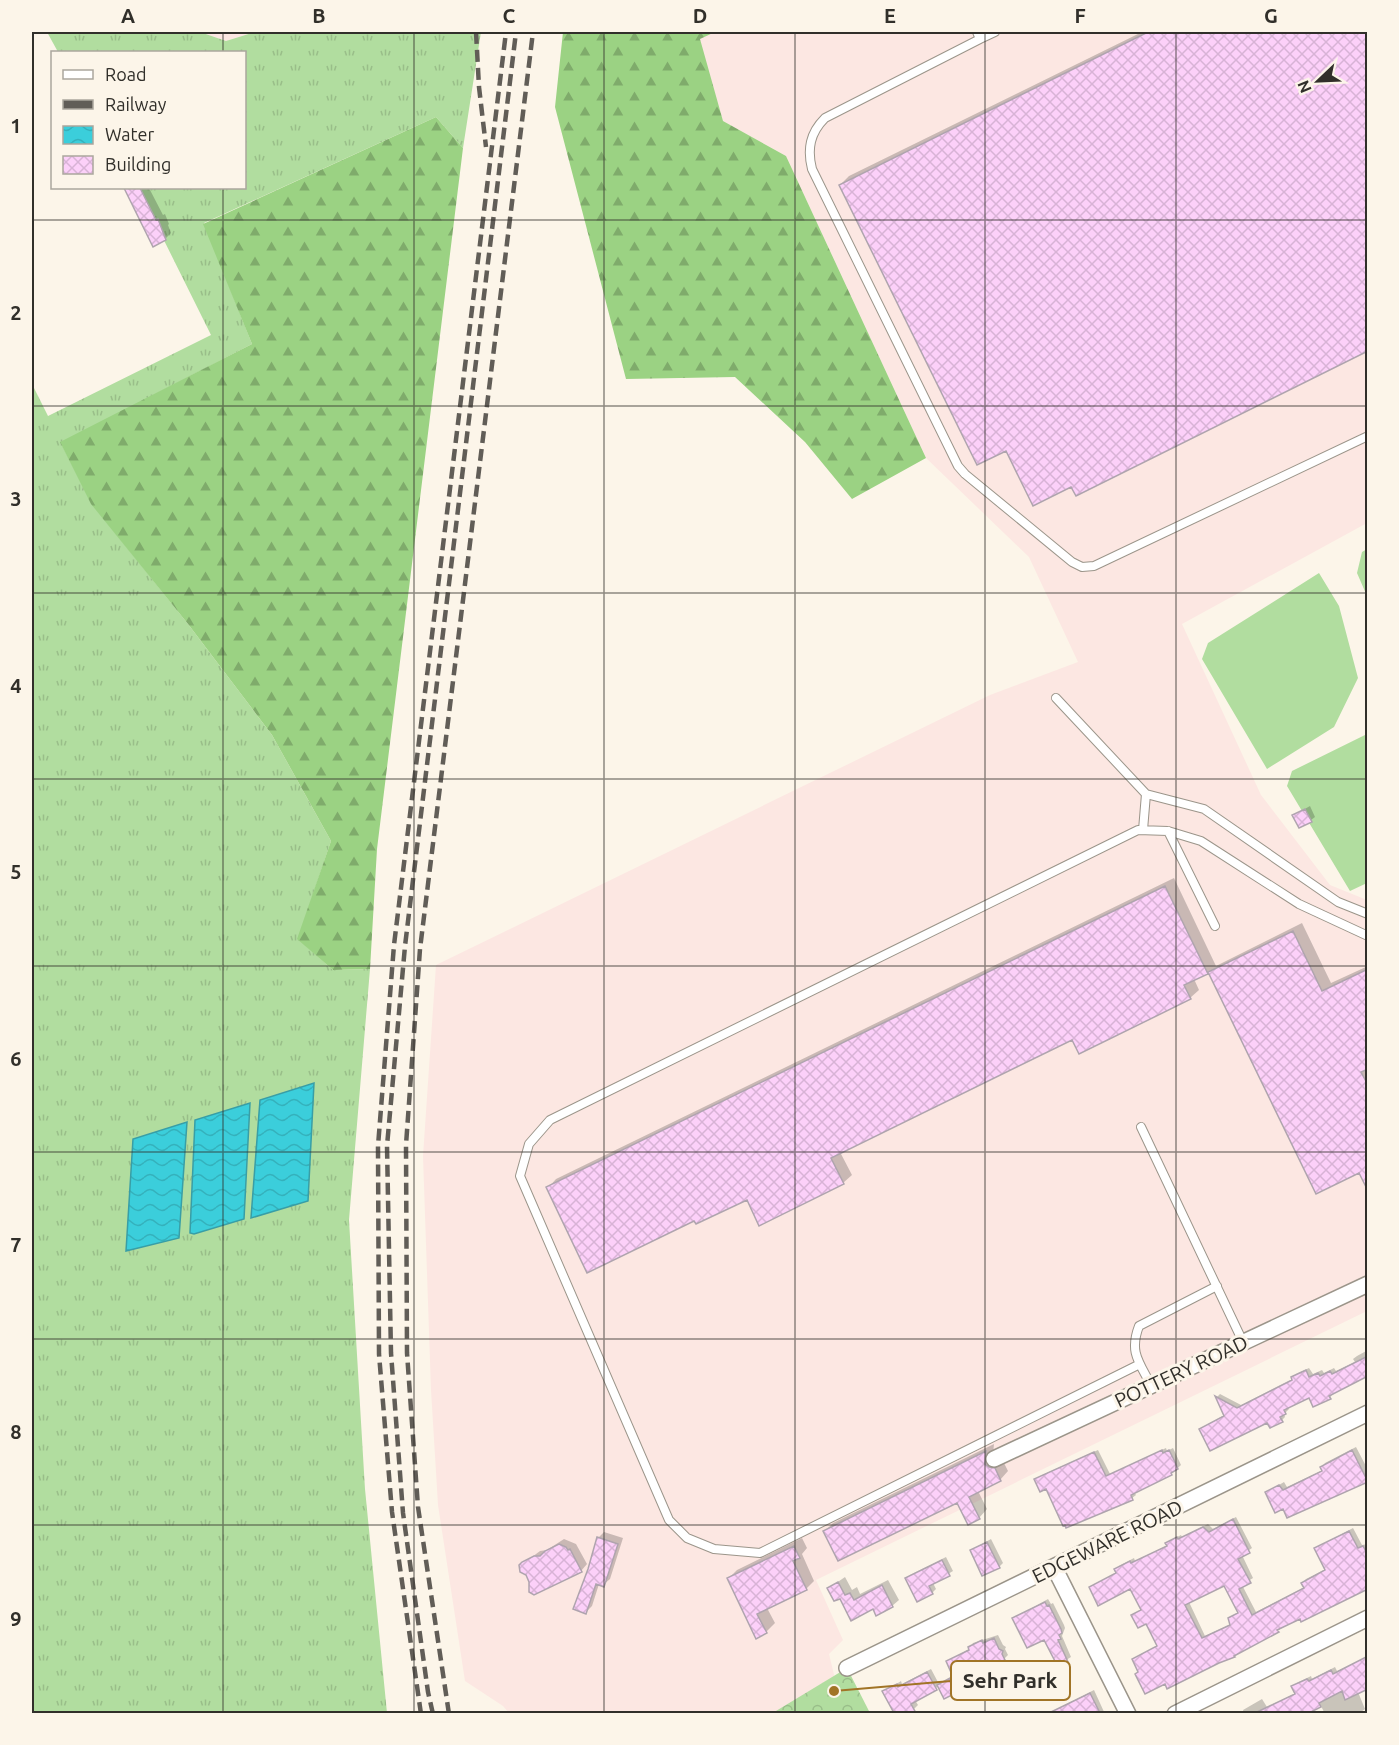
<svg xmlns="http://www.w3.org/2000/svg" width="1399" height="1745" font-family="Ubuntu,sans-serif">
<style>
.industrial{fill:#fce7e2}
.grass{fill:url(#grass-tufts);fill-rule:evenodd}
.forest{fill:url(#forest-firs)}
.park{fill:url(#park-crowns)}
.pitch{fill:#b1dd9f}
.water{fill:url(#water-waves);stroke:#389ea6;stroke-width:1.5}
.shadow{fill:#0003;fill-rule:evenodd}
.building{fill:url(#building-cross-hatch);stroke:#afa4ae;stroke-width:1.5;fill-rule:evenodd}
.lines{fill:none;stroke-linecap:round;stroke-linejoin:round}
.lane-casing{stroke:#9b958a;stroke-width:10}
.street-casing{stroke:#9b958a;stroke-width:18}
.lane{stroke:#fff;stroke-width:8}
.street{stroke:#fff;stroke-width:15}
.rail{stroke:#615d57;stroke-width:4.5;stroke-dasharray:12 6;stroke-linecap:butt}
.grid{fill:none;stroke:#312f2a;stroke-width:1.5;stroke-opacity:0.55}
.labels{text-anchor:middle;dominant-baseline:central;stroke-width:6;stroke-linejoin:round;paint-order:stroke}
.street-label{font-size:20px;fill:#312f2a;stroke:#fcf5e9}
.leader{fill:none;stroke:#a17426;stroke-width:2}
.callout-dot{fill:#a17426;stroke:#fcf5e9;stroke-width:2}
.callout{fill:#fcf5e9;stroke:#a17426;stroke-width:2}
.callout-label{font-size:21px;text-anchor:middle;font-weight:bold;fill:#312f2a}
.neatline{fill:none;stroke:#312f2a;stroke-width:2}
.grid-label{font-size:20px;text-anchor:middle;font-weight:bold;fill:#312f2a}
</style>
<defs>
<pattern id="grass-tufts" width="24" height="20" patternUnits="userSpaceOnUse" patternTransform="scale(1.5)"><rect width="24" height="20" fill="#b1dd9f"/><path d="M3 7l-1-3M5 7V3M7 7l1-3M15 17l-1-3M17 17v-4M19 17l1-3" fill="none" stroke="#99be89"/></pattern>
<pattern id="forest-firs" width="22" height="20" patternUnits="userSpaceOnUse" patternTransform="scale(1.5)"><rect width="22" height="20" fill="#9bd283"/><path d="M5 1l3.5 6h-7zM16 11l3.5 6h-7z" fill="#7fab6b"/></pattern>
<pattern id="park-crowns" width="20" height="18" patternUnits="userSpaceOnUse" patternTransform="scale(1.5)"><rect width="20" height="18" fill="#b1dd9f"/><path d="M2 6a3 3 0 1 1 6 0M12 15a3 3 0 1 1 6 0" fill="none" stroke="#99be89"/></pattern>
<pattern id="water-waves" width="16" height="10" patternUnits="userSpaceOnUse" patternTransform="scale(1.5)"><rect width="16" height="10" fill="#3bcedb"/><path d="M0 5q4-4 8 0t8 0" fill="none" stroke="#34b1bc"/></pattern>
<pattern id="building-cross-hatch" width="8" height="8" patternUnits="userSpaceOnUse" patternTransform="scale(1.5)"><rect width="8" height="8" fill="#fcd0f9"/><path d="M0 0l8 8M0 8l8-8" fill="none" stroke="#d8b3d6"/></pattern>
</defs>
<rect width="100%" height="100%" fill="#fcf5e9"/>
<path class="industrial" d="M200,32H255L226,41Z
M715,32H1367V523L1182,624L1261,795L1330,885L1367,900V1311L816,1580L843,1640L829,1654L838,1691L791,1713H509L503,1706L465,1681L438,1505L431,1390L423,1156L436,965L990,695L1078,662L1029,557L926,458L786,156L723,121L699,39Z"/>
<path class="grass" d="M47,32H200L226,41L255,32H481L463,148L436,117L204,223L252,344L61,443L92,504L188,624L272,735L331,841L298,939L333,970L370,969L349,1220L365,1489L387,1713H32V384L48,416L211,335L138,188H244V52H58ZM195,1121L244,1219L194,1234L190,1232Z"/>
<path class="forest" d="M563,32H715L700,39L723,121L786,156L926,458L852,499L805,442L735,377L626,379L555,107Z
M436,117L463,148L377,849L370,969L333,970L297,939L331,841L272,735L188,624L91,504L60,442L252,344L203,224Z"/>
<path class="park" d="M847,1668L870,1713L771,1714Z"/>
<path class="pitch" d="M1367,549V596L1357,573L1362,552Z
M1319,573L1339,606L1358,678L1334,727L1267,769L1202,659L1208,643Z
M1367,734V883L1350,891L1287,786L1292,771Z"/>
<path class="water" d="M314,1083L308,1201L251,1218L260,1100Z
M250,1103L244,1219L194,1234L190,1233L195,1120Z
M187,1122L179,1238L126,1251L133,1139Z"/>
<path class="shadow" d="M1142,32H1368V350L1072,485L840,185L849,176Z
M125,188H149L163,215L165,214L169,224L168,225L171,233L165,239L153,245Z
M1310,806L1315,817L1311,820L1294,815Z
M1174,878L1216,966L1302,923L1331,983L1368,966V1166L1317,1192L1209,971L1194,979L1199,990L1190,998L1073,1038L840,1152L852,1175L843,1183L747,1198L694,1219L548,1188L556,1179Z
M1368,1350V1375L1333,1393L1330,1398L1309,1396L1288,1407L1289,1409L1284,1414L1285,1417L1282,1420L1200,1429L1226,1414L1217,1397L1220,1394L1241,1405L1293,1379L1296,1374L1309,1368L1313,1374L1322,1370L1324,1373L1334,1368L1336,1371L1355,1362L1353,1359L1357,1356Z
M994,1444L993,1455L1003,1461L1008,1471L1000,1480L978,1491L987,1509L979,1518L957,1501L825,1531L833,1523Z
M1356,1447L1368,1470L1367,1480L1283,1507L1267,1492L1284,1482L1287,1487L1323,1470L1322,1467L1325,1463Z
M1166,1448L1167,1451L1173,1448L1181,1465L1171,1474L1134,1492L1136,1495L1132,1498L1046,1487L1036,1480L1040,1476L1098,1450L1110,1474Z
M1236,1517L1252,1548L1242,1555L1253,1578L1242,1585L1256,1612L1305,1587L1303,1583L1306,1579L1326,1569L1316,1548L1353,1528L1362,1545L1368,1544V1587L1301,1617L1234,1656L1165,1682L1139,1671L1133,1659L1158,1645L1146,1622L1133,1615L1142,1609L1131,1587H1091L1117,1572L1116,1569L1119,1566L1134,1558L1135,1561L1168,1545L1171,1540L1181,1535L1182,1537L1208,1524L1213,1529ZM1225,1584L1239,1612L1229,1619L1231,1624L1205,1636L1189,1602Z
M604,1532L623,1538L610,1579L603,1585L599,1584L592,1606L586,1612L590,1569L598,1538Z
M802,1538L807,1548L802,1554L814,1581L806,1589L767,1608L775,1623L766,1632L729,1578L737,1570Z
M564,1539L576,1544L587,1564L581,1571L530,1581L520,1566L540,1551L547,1550Z
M991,1539L1003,1563L999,1567L971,1550Z
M946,1557L953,1571L933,1583L936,1589L932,1593L907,1579L910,1575Z
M845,1577L852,1590L857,1587L860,1594L888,1580L899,1600L892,1606L874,1607L840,1597L829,1588Z
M1048,1599L1051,1604L1053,1603L1064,1625L1065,1628L1062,1636L1071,1657L1058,1665L1045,1638L1014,1618Z
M998,1635L1003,1645L1006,1647L1005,1649L1008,1655L1004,1659L948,1662L970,1648L973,1643Z
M1368,1656V1687L1358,1692L1365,1709L1361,1712L1325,1714L1321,1706L1307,1714H1244L1243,1710L1262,1699L1267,1707L1296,1693L1293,1687L1297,1683L1311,1676L1312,1679L1335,1667L1337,1671Z
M931,1669L939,1684L955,1677L961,1687L957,1691L939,1686L915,1700L918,1705L914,1709L905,1714H895L884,1692L901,1681L902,1684Z
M1094,1690L1105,1714H1047Z"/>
<path class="building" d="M1148,32H1368V351L1076,496L1071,487L1033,506L1006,451L977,465L839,185Z
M124,188H140L156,220L158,219L166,240L153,247Z
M1305,809L1312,822L1299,828L1292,815Z
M1165,886L1208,974L1184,985L1191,999L1079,1054L1072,1040L831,1158L844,1184L759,1226L747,1200L696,1224L694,1221L587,1273L546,1187Z
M1293,931L1322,991L1368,969V1069L1361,1072L1368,1085V1191L1359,1173L1316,1194L1208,972Z
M1368,1356V1376L1329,1396L1331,1399L1313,1407L1309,1398L1284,1410L1286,1414L1280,1417L1283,1422L1270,1428L1267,1423L1210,1451L1199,1429L1224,1416L1215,1396L1237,1408L1292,1380L1291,1377L1306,1370L1309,1377L1318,1373L1320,1376L1330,1371L1332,1374Z
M1162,1450L1163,1453L1169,1450L1175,1462L1178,1469L1171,1473L1172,1475L1131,1495L1133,1500L1066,1528L1065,1525L1063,1526L1046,1489L1040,1492L1034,1479L1094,1452L1106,1476Z
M1352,1450L1368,1482L1287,1518L1283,1509L1275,1513L1265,1492L1279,1485L1283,1490L1322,1471L1320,1467Z
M986,1451L985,1464L989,1467L995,1468L1001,1481L969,1497L980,1519L968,1525L957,1503L838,1561L823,1531Z
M1233,1519L1250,1553L1238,1559L1251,1583L1239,1589L1252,1615L1304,1588L1301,1583L1325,1570L1314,1548L1349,1531L1358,1548L1363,1546L1368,1555V1589L1301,1622L1300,1619L1277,1630L1279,1632L1234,1656L1235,1657L1219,1663L1167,1689L1165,1684L1145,1694L1135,1674L1138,1672L1132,1659L1157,1646L1146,1624L1138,1628L1131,1615L1141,1610L1130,1589L1098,1606L1089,1587L1116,1573L1114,1569L1130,1561L1131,1563L1167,1546L1165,1543L1177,1537L1178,1539L1203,1527L1209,1532ZM1224,1586L1238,1613L1228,1618L1230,1625L1202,1638L1185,1605Z
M597,1537L618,1544L604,1587L596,1584L586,1614L573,1609L588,1569Z
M987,1542L1000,1568L982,1576L970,1550Z
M559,1544L566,1547L568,1550L570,1549L582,1572L534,1595L529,1592V1582L526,1575L520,1572L519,1565L522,1562L534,1556H540L545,1551Z
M794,1546L800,1558L793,1561L807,1590L757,1614L767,1633L756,1639L727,1578Z
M942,1560L950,1576L929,1586L933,1594L917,1602L905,1578Z
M838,1582L845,1595L850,1593L854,1600L882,1585L893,1607L876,1616L873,1609L851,1621L840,1599L834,1601L827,1588Z
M1045,1602L1047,1606L1049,1605L1061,1629L1062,1633L1059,1635L1061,1639L1058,1640L1068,1662L1058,1667L1044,1640L1027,1648L1012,1618Z
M994,1638L999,1649L1003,1651L1002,1654L1005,1660L987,1669L984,1662L953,1677L946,1661L969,1650L968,1647L982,1640L983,1643Z
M1368,1656V1689L1345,1700L1342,1691L1319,1703L1321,1707L1309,1713H1255L1295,1694L1291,1686L1307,1679L1309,1681L1331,1670L1333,1674Z
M927,1672L937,1690L911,1704L916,1713H894L882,1691L897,1684L898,1687Z
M950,1678L958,1692L944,1699L937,1685Z
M1090,1693L1100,1713H1049Z"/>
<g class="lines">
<g class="lane-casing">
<path id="lane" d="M977,32L980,39L825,118C810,133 807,149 812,169L958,466L965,474L1072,562L1082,567L1094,566L1368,436
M980,39L995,32
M1056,698L1146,794
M1143,830L1146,794L1204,809L1338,902L1368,914
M1168,831L1215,926
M1141,1127L1243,1342
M1140,1364L760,1553L714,1549L687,1538L669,1520L520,1176L529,1144L550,1120L1138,830L1168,831L1201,841L1299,904L1368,936
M1151,1385C1139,1362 1129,1352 1139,1326L1217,1286"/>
</g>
<g class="street-casing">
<path id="street" d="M994,1459L1368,1284
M1054,1567L1128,1714
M847,1668L1368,1413
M1175,1714L1368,1618"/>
</g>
<use href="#lane" class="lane"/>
<use href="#street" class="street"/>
<path class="rail" d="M476,32L479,87L486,147
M421,1714L392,1512L379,1354L378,1146L394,945L506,32
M433,1714L428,1692L403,1513L391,1353L387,1146L405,946L516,32
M449,1714L418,1507L407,1353L406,1145L420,949L533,32"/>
</g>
<path class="grid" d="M223,32V52M414,32V1714M604,32V1714M795,32V1714M985,32V1714M1176,32V1714M223,188V1714M32,220H1368M32,406H1368M32,593H1368M32,779H1368M32,966H1368M32,1152H1368M32,1339H1368M32,1525H1368"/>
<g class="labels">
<g class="street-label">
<text transform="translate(1181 1371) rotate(-25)">POTTERY ROAD</text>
<text transform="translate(1107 1541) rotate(-26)">EDGEWARE ROAD</text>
</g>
</g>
<path class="leader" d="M834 1691L951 1681"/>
<circle class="callout-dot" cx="834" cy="1691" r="6"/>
<rect class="callout" x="951" y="1661" width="119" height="39" rx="6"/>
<g class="callout-label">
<text x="1010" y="1688">Sehr Park</text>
</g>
<rect width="1399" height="1745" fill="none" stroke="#fcf5e9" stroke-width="66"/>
<rect x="51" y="51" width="195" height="138" fill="#fcf5e9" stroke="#aba69d" stroke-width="1.5"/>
<rect x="63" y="70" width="30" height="9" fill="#ffffff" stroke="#aba69d" stroke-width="1.5"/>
<text x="105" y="81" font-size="18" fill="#312f2a">Road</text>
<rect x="63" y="100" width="30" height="9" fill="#615d57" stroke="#aba69d" stroke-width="1.5"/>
<text x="105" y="111" font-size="18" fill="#312f2a">Railway</text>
<rect x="63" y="126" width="30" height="18" fill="url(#water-waves)" stroke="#aba69d" stroke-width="1.5"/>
<text x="105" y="141" font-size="18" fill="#312f2a">Water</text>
<rect x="63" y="156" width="30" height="18" fill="url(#building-cross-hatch)" stroke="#aba69d" stroke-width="1.5"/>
<text x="105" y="171" font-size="18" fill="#312f2a">Building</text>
<g transform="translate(1318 81) rotate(247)" stroke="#fcf5e9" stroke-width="4.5" paint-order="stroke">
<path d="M0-4.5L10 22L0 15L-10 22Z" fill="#312f2a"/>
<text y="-9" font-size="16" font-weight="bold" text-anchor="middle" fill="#312f2a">N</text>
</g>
<rect x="33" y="33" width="1333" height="1679" class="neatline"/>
<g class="grid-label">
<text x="128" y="23">A</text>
<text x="319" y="23">B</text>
<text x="509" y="23">C</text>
<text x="700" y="23">D</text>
<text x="890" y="23">E</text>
<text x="1080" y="23">F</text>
<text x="1271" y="23">G</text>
<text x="16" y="133">1</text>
<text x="16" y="320">2</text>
<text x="16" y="506">3</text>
<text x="16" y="693">4</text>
<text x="16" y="879">5</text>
<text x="16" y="1066">6</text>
<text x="16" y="1252">7</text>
<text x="16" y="1439">8</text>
<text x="16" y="1626">9</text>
</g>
</svg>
